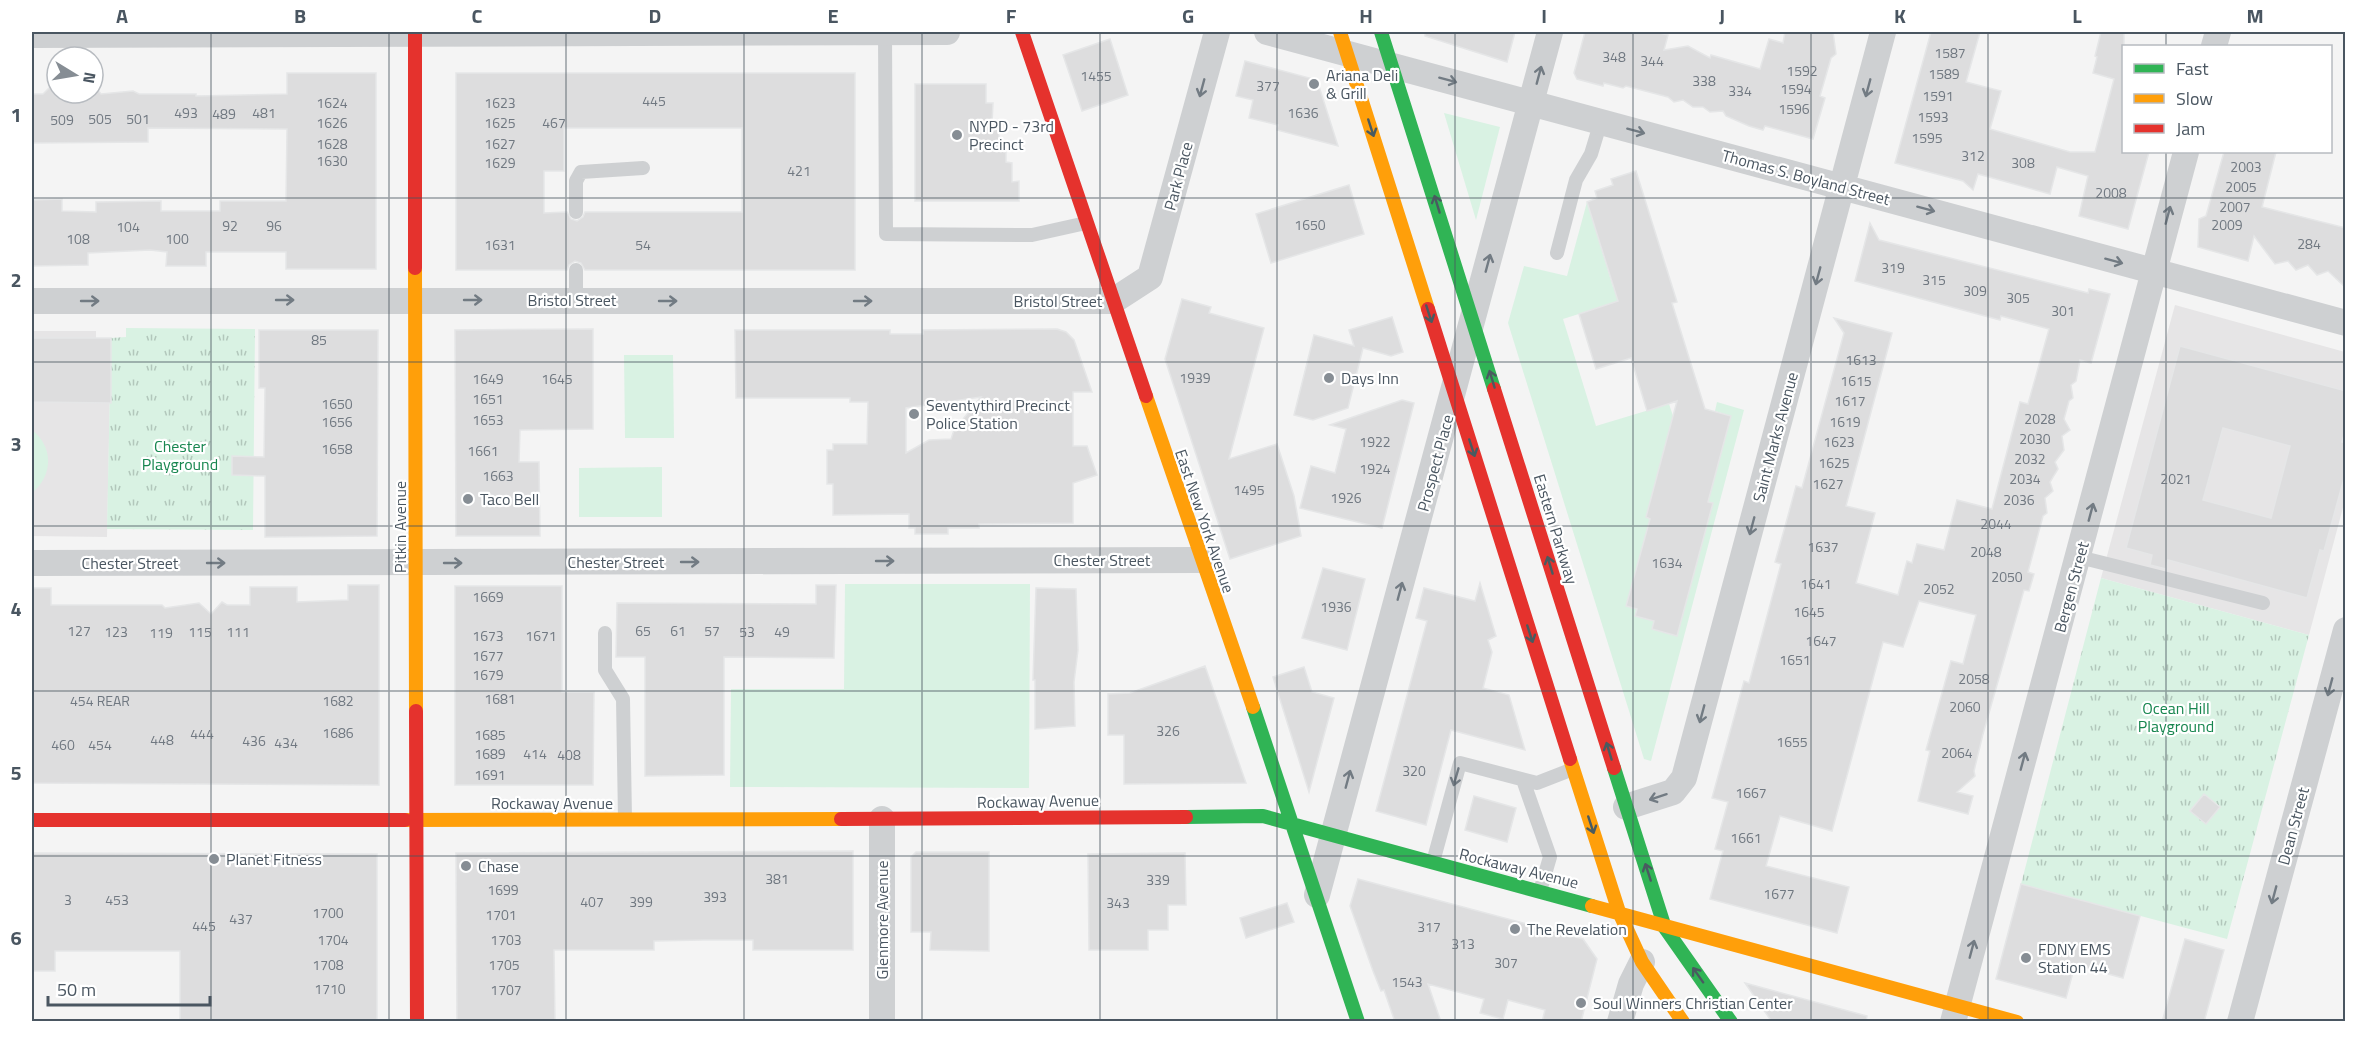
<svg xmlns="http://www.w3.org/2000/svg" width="2377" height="1053" font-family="'Titillium Web',sans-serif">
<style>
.education{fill:#e6e5e6}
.grass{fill:#d9f2e3}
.park{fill:url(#park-tufts)}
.building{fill:#ddddde;stroke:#e5e6e7;stroke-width:1.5;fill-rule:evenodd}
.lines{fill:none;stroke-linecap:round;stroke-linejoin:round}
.lane{stroke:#ced0d2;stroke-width:14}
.street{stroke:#ced0d2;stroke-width:26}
.fast{stroke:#30b455;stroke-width:14}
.slow{stroke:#ff9f0a;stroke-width:14}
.jam{stroke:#e5322d;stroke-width:14}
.oneway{stroke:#727b83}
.oneway2{stroke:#495b60}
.grid{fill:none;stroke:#4a5661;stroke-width:1.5;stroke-opacity:0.55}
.poi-dot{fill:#868d94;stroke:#fff;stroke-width:2}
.labels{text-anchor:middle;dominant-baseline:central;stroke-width:4.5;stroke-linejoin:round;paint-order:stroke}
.number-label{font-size:14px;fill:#707881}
.poi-label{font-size:16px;fill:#4a5661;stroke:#fff;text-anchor:start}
.street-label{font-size:16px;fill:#4a5661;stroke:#fff}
.park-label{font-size:16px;fill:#17864f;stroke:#fff}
.neatline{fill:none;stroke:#4a5661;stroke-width:2}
.grid-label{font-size:20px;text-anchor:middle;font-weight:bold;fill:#4a5661}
</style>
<defs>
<pattern id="park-tufts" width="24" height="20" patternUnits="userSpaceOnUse" patternTransform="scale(1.5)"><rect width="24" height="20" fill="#d9f2e3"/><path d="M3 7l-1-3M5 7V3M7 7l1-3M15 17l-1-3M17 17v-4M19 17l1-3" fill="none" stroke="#b2c7bb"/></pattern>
</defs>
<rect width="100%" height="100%" fill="#f4f4f4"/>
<path class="education" d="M2175,305L2345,352V500L2309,635L2101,578Z
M32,331H96V338H111L107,537L32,536Z"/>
<path class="grass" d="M1444,113L1500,127L1476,220Z
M1587,202L1613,287L1626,299L1563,319L1596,426L1669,404L1673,416L1646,517L1650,519L1635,616L1654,621L1652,629L1677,635L1713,503L1708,502L1731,416L1715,411L1717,402L1744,410L1651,761L1644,759L1508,323L1524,266L1567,276Z
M624,355H673L674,438H625Z
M32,430C54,447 53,476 32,493Z
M662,467V517H579V468Z
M845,584H1030L1029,788L730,787L731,689H844Z"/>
<path class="park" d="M126,328L255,329L253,530L107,529L111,338L126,337Z
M2101,578L2309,635L2227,939L2021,884Z"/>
<path class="building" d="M1425,32H1515L1507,62L1425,36Z
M1585,32H1655L1668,35L1664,50L1688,46L1710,58L1711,55L1760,69L1769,39L1783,43L1785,32H1833L1836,54L1831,58L1820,96L1825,98L1813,139L1765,126L1763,130L1749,126L1726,116L1723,111L1710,112L1703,107H1693L1683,100L1674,102L1668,97L1626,86L1623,88L1604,83L1603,86L1577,79L1574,73Z
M1931,32H1980L1966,82L2001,91L1990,129L2070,152H2095L2114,79L2093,73L2097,57L2095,56L2101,32H2124V152H2149L2128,229L2079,216L2088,176L2057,167L2050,194L1978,174L1973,190L1963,181L1895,163Z
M1110,39L1128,95L1082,111L1063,55Z
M1245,61L1317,80L1338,146L1277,130L1278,125L1249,118L1253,100L1236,96Z
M287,73H376V269H286V252H206V266H166L167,252L150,250L88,253V265L32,266V200L62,199V211L96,212V202L161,201V211H220V201H286L287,129L148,128V142L32,143V94H43L57,80V94L93,93L97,89L101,94L133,91L139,94H196V96L287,94Z
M456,73H855V270H585L581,263L575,261L569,265L567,270H456ZM564,128H742V212H585L583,217L577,221L571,219L567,212L544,213V171H564Z
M915,84H986V103H993L992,123H999V143H1006V162L1012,163V182L1019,181V201H915Z
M2224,152H2276L2262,207L2346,228V288L2328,271L2317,275L2308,265L2296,270L2288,261L2275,264L2254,236L2248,261L2198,247L2199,219L2206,216Z
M1636,171L1677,302L1672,303L1705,409L1731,416L1708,502L1713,503L1677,636L1652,629L1654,621L1635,616L1637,609L1626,606L1650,519L1646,517L1677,401L1647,411L1631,358L1596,369L1579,314L1618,301L1587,202L1597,198L1595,191L1613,185L1611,179Z
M1349,185L1364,234L1271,263L1256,214Z
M1870,223L1879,240L2088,293L2089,289L2110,294L2091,363L2080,360L2076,381L2071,385L2073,398L2069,401L2064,419L2070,430L2062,436L2064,450L2055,462L2058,469L2050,482L2053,491L2045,498L2047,513L2043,516L2028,572L2034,574L2029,591L2024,590L1983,734L1974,771L1975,776L1957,792L1973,796L1968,814L1918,801L1930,751L1926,750L1951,661L1963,664L1976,615L1919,601L1903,647L1883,642L1832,831L1780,816L1766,866L1849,887L1837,933L1710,899L1723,851L1715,849L1728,802L1712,798L1744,681L1749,683L1781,564L1775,562L1786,523L1796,486L1802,488L1844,333L1834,318L1892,333L1846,506L1875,513L1856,583L1898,595L1907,561L1912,563L1917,544L1944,550L1957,500L1992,509L2020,402L2028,404L2049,329L2001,316L2000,320L1855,281Z
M1182,299L1211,307L1209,313L1264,328L1229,459L1277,444L1294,496L1301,536L1230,559L1165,359Z
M1392,317L1403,352L1391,356L1363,348L1348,408L1313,420L1294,415L1314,335L1354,346L1349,330Z
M593,329V429L520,430L519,462H539L540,536H456L455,330Z
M1057,329L1066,332L1074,340L1092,392H1073V446H1087L1097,475L1073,483V523L979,524V528H948V534H915V528H909V514L833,515V484H827V450H833V444H867L868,402H850V398H736L735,330H890V334H923V330ZM981,397L954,430L951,439L929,440L906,453V408Z
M259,330H378L377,536L265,537V476L232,475V456L264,457L265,388H259Z
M32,338H111V403L32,402Z
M2180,346L2346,391V428L2342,442L2346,443V471L2324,551L2320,550L2307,598L2168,560L2166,569L2150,565L2152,555L2126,548ZM2223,428L2290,446L2271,518L2203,500Z
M1402,400L1414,403L1382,528L1300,508L1311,466L1335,473L1346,429L1330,425Z
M1323,568L1365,579L1347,650L1302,638Z
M1480,583L1496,636L1488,640L1492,652L1483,688L1509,695L1525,750L1451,730L1426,825L1376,811L1427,621L1416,618L1424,588L1475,601Z
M348,585H379V785L32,783V588H51V605H162L165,608L199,603L211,614L222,602L227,605H250V587H297V602L348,600Z
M816,585H836L834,658L724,657V775L645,776V657H616L617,603L816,604Z
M455,586H562V692H594L593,785H455Z
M1036,588L1076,589L1078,650L1074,682L1075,726L1035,729V680H1033Z
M1205,666L1246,783L1124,784V735H1108V694L1130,693Z
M1304,667L1312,692L1334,698L1309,792L1273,677Z
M2204,794L2220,807L2206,824L2190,811Z
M1474,796L1516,808L1507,842L1465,830Z
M853,851V950H753V940H703L654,941V950H554L555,1022H457L456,853Z
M916,852H989V951L930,950L931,932H911V857Z
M32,853L377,854V1022H180V951H55V971H32Z
M1185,853L1186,905H1168V930H1148V950H1089L1088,854Z
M1358,879L1583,939L1597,959L1581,1022H1542L1545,1010L1508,1000L1503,1019L1480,1013L1484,999L1428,984L1441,1022H1395L1384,990L1381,991L1373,971L1350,906Z
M2021,884L2140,916L2123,978L2075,965L2066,998L1996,979Z
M1287,903L1294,922L1246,938L1240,918Z
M2185,939L2224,950L2204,1022H2162Z
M1745,983L1867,1016L1866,1022H1772Z"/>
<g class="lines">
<path class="lane" d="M885,33L886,234L1032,235L1086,223
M576,212V181L581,172L643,168
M1557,253L1576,180L1591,154L1601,121
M576,300V270
M2079,557L2263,603
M605,633V670L623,699L625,819
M1523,780L1550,857L1540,891
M1433,862L1460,763L1537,783L1573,769"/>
<path class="street" d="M1267,32L2346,323
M32,35L947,32
M2214,46L2218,32
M32,301H1113L1150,277L1217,32
M32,563L1200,560
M1626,807L1673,792L1684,778L1883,32
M882,819V1022
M1317,895L1550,32
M1620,1022L1631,984L1642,962
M1953,1022L2186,152
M2240,1022L2346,630"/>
<path class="fast" d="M1381,32L1494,389
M1253,707L1358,1022
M1614,768L1665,928L1731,1022
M1186,817L1263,816L1592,906"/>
<path class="slow" d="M1340,32L1428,309
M415,268L416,711
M1146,396L1253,707
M1570,759L1619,912L1642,962L1683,1022
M405,820L841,819
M1592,906L2017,1022"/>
<path class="jam" d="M415,32V268
M1022,32L1146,396
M1428,309L1570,759
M1494,389L1614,768
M416,711L417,1022
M841,819L1186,817
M32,820H405"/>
</g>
<defs><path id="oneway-shaft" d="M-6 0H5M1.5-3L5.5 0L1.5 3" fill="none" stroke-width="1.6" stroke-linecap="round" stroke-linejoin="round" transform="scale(1.5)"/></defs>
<g class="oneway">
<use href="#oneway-shaft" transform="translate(1539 75) rotate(-75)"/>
<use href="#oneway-shaft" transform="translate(1448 80) rotate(15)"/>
<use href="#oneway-shaft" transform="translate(1202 88) rotate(105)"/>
<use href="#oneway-shaft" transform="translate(1868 88) rotate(105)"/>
<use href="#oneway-shaft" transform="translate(1636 131) rotate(15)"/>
<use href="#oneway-shaft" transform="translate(1926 209) rotate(15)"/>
<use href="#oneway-shaft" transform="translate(2168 215) rotate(-75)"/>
<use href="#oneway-shaft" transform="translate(2114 261) rotate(15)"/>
<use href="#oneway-shaft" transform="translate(1488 263) rotate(-75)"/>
<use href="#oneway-shaft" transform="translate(1818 276) rotate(105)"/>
<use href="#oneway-shaft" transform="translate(285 300)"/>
<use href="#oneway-shaft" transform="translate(473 300)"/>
<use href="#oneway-shaft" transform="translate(90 301)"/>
<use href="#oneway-shaft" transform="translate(668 301)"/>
<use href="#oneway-shaft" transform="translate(863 301)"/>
<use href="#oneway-shaft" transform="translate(2091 512) rotate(-75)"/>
<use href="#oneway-shaft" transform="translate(1752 526) rotate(105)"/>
<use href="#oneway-shaft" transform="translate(885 561)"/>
<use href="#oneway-shaft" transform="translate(690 562)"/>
<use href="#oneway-shaft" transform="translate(216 563)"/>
<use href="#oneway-shaft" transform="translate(453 563)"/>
<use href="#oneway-shaft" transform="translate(1400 591) rotate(-75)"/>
<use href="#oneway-shaft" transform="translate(2330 687) rotate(105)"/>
<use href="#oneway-shaft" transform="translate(1702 714) rotate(105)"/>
<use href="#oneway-shaft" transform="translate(2023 761) rotate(-75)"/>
<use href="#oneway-shaft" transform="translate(1456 777) rotate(106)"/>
<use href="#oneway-shaft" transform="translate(1348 779) rotate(-75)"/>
<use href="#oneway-shaft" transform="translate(1658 797) rotate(162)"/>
<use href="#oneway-shaft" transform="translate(2274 895) rotate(105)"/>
<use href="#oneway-shaft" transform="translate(1972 949) rotate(-75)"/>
</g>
<g class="oneway2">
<use href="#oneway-shaft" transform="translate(1371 128) rotate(72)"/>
<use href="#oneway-shaft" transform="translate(1437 204) rotate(-107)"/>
<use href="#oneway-shaft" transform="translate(1429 314) rotate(72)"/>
<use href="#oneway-shaft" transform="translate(1492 379) rotate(-107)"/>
<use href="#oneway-shaft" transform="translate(1472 448) rotate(72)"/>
<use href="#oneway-shaft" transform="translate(1550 565) rotate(-107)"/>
<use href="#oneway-shaft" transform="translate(1530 634) rotate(72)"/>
<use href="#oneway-shaft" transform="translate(1609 751) rotate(-107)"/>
<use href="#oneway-shaft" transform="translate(1591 825) rotate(72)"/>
<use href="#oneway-shaft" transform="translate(1648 872) rotate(-108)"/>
<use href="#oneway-shaft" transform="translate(1698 975) rotate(-125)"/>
</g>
<path class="grid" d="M211,32V1022M389,32V1022M566,32V1022M744,32V1022M922,32V1022M1100,32V1022M1277,32V1022M1455,32V1022M1633,32V1022M1811,32V1022M1988,32V1022M2166,32V46M2166,152V1022M32,198H2346M32,362H2346M32,526H2346M32,691H2346M32,856H2346"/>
<g class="poi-dot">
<circle cx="1314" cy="84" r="6"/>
<circle cx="957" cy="135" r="6"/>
<circle cx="1329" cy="378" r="6"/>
<circle cx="914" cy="414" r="6"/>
<circle cx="468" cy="499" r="6"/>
<circle cx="214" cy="859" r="6"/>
<circle cx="466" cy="866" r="6"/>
<circle cx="1515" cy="929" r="6"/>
<circle cx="2026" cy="958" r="6"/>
<circle cx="1581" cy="1003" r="6"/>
</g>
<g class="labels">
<g class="number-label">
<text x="1950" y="52">1587</text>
<text x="1614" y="56">348</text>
<text x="1652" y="60">344</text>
<text x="1802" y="70">1592</text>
<text x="1944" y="73">1589</text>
<text x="1096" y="75">1455</text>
<text x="1704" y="80">338</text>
<text x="1268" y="85">377</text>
<text x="1796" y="88">1594</text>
<text x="1740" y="90">334</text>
<text x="1938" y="95">1591</text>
<text x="654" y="100">445</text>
<text x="332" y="102">1624</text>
<text x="500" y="102">1623</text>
<text x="1794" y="108">1596</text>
<text x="186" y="112">493</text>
<text x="264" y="112">481</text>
<text x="1303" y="112">1636</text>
<text x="224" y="113">489</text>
<text x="1933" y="116">1593</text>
<text x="100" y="118">505</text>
<text x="138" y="118">501</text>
<text x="62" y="119">509</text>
<text x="332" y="122">1626</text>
<text x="500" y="122">1625</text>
<text x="554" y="122">467</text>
<text x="1927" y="137">1595</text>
<text x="332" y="143">1628</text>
<text x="500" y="143">1627</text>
<text x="1973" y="155">312</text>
<text x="332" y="160">1630</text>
<text x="500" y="162">1629</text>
<text x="2023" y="162">308</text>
<text x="2246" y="166">2003</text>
<text x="799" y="170">421</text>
<text x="2241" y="186">2005</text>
<text x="2111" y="192">2008</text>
<text x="2235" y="206">2007</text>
<text x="1310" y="224">1650</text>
<text x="2227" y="224">2009</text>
<text x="230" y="225">92</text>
<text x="274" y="225">96</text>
<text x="128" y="226">104</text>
<text x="78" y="238">108</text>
<text x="177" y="238">100</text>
<text x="2309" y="243">284</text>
<text x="500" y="244">1631</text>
<text x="643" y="244">54</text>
<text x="1893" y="267">319</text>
<text x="1934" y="279">315</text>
<text x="1975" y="290">309</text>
<text x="2018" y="297">305</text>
<text x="2063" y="310">301</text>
<text x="319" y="339">85</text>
<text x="1861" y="359">1613</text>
<text x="1195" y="377">1939</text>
<text x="488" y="378">1649</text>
<text x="557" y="378">1645</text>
<text x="1856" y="380">1615</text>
<text x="488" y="398">1651</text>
<text x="1850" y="400">1617</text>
<text x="337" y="403">1650</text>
<text x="2040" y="418">2028</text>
<text x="488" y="419">1653</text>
<text x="337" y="421">1656</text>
<text x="1845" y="421">1619</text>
<text x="2035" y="438">2030</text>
<text x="1375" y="441">1922</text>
<text x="1839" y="441">1623</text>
<text x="337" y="448">1658</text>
<text x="483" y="450">1661</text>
<text x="2030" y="458">2032</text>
<text x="1834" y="462">1625</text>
<text x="1375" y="468">1924</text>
<text x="498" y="475">1663</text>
<text x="2025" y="478">2034</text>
<text x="2176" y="478">2021</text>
<text x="1828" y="483">1627</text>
<text x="1249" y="489">1495</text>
<text x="1346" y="497">1926</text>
<text x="2019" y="499">2036</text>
<text x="1996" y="523">2044</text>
<text x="1823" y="546">1637</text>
<text x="1986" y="551">2048</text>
<text x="1667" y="562">1634</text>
<text x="2007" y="576">2050</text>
<text x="1816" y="583">1641</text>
<text x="1939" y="588">2052</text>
<text x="488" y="596">1669</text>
<text x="1336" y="606">1936</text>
<text x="1809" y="611">1645</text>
<text x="79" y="630">127</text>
<text x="643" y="630">65</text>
<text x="678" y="630">61</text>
<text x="712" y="630">57</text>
<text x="116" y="631">123</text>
<text x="200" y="631">115</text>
<text x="238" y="631">111</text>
<text x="747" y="631">53</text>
<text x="782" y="631">49</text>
<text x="161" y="632">119</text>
<text x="488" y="635">1673</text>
<text x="541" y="635">1671</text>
<text x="1821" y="640">1647</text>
<text x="488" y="655">1677</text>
<text x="1795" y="659">1651</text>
<text x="488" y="674">1679</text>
<text x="1974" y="678">2058</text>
<text x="500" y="698">1681</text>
<text x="100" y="700">454 REAR</text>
<text x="338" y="700">1682</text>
<text x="1965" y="706">2060</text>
<text x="1168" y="730">326</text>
<text x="338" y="732">1686</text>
<text x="202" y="733">444</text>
<text x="490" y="734">1685</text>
<text x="162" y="739">448</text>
<text x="254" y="740">436</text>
<text x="1792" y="741">1655</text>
<text x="286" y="742">434</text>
<text x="63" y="744">460</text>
<text x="100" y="744">454</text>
<text x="1957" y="752">2064</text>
<text x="490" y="753">1689</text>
<text x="535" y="753">414</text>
<text x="569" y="754">408</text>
<text x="1414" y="770">320</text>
<text x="490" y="774">1691</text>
<text x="1751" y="792">1667</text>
<text x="1746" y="837">1661</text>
<text x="777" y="878">381</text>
<text x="1158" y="879">339</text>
<text x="503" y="889">1699</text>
<text x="1779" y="893">1677</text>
<text x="715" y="896">393</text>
<text x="68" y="899">3</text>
<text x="117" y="899">453</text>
<text x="592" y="901">407</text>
<text x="641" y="901">399</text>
<text x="1118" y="902">343</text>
<text x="328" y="912">1700</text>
<text x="501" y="914">1701</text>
<text x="241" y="918">437</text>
<text x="204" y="925">445</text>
<text x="1429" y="926">317</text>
<text x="333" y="939">1704</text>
<text x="506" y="939">1703</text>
<text x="1463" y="943">313</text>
<text x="1506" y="962">307</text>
<text x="328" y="964">1708</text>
<text x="504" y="964">1705</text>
<text x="1407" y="981">1543</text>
<text x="330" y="988">1710</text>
<text x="506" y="989">1707</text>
</g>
<g class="poi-label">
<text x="1326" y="75">Ariana Deli<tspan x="1326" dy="18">&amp; Grill</tspan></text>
<text x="969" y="126">NYPD - 73rd<tspan x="969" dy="18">Precinct</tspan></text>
<text x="1341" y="378">Days Inn</text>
<text x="926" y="405">Seventythird Precinct<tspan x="926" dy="18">Police Station</tspan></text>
<text x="480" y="499">Taco Bell</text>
<text x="226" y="859">Planet Fitness</text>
<text x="478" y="866">Chase</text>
<text x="1527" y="929">The Revelation</text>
<text x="2038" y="949">FDNY EMS<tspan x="2038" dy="18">Station 44</tspan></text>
<text x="1593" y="1003">Soul Winners Christian Center</text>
</g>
<g class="street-label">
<text transform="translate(1178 176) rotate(-75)">Park Place</text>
<text transform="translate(1806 177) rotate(15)">Thomas S. Boyland Street</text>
<text x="572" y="300">Bristol Street</text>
<text x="1058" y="301">Bristol Street</text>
<text transform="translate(1775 437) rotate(-75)">Saint Marks Avenue</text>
<text transform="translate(1435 463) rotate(-75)">Prospect Place</text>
<text transform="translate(1205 521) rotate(71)">East New York Avenue</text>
<text transform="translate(400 527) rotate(-90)">Pitkin Avenue</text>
<text transform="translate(1556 529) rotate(73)">Eastern Parkway</text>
<text x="1102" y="560">Chester Street</text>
<text x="616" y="562">Chester Street</text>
<text x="130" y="563">Chester Street</text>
<text transform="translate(2071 587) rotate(-75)">Bergen Street</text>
<text transform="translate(1038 801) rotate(-1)">Rockaway Avenue</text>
<text x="552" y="803">Rockaway Avenue</text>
<text transform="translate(2293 826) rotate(-75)">Dean Street</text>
<text transform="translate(1519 868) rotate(14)">Rockaway Avenue</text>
<text transform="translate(882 920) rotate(-90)">Glenmore Avenue</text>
</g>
<g class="park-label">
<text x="180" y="446">Chester<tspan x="180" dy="18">Playground</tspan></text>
<text x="2176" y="708">Ocean Hill<tspan x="2176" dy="18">Playground</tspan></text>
</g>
</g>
<rect width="2377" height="1053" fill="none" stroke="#ffffff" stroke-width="66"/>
<rect x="2122" y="45" width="210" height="108" fill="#ffffff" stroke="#b7bbc0" stroke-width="1.5"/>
<rect x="2134" y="64" width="30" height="9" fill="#30b455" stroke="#b7bbc0" stroke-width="1.5"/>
<text x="2176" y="75" font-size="18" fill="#4a5661">Fast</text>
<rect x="2134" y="94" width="30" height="9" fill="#ff9f0a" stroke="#b7bbc0" stroke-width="1.5"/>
<text x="2176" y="105" font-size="18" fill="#4a5661">Slow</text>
<rect x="2134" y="124" width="30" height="9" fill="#e5322d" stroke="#b7bbc0" stroke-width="1.5"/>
<text x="2176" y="135" font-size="18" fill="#4a5661">Jam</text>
<g transform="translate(75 75) rotate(101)"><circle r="28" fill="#ffffff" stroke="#b7bbc0" stroke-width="1.5"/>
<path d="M0-4.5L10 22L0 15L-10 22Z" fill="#868d94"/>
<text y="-9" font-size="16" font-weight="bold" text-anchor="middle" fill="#4a5661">N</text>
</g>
<path d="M48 996v9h162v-9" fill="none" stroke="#4a5661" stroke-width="3"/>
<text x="57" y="996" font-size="18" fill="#4a5661" stroke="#ffffff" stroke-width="4.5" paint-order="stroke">50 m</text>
<rect x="33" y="33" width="2311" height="987" class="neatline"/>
<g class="grid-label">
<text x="122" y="23">A</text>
<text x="300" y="23">B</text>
<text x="477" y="23">C</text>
<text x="655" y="23">D</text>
<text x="833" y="23">E</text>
<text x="1011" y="23">F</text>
<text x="1188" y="23">G</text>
<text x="1366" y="23">H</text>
<text x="1544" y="23">I</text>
<text x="1722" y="23">J</text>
<text x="1900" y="23">K</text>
<text x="2077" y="23">L</text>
<text x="2255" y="23">M</text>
<text x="16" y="122">1</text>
<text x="16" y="287">2</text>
<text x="16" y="451">3</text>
<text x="16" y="616">4</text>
<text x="16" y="780">5</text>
<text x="16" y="945">6</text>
</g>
</svg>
